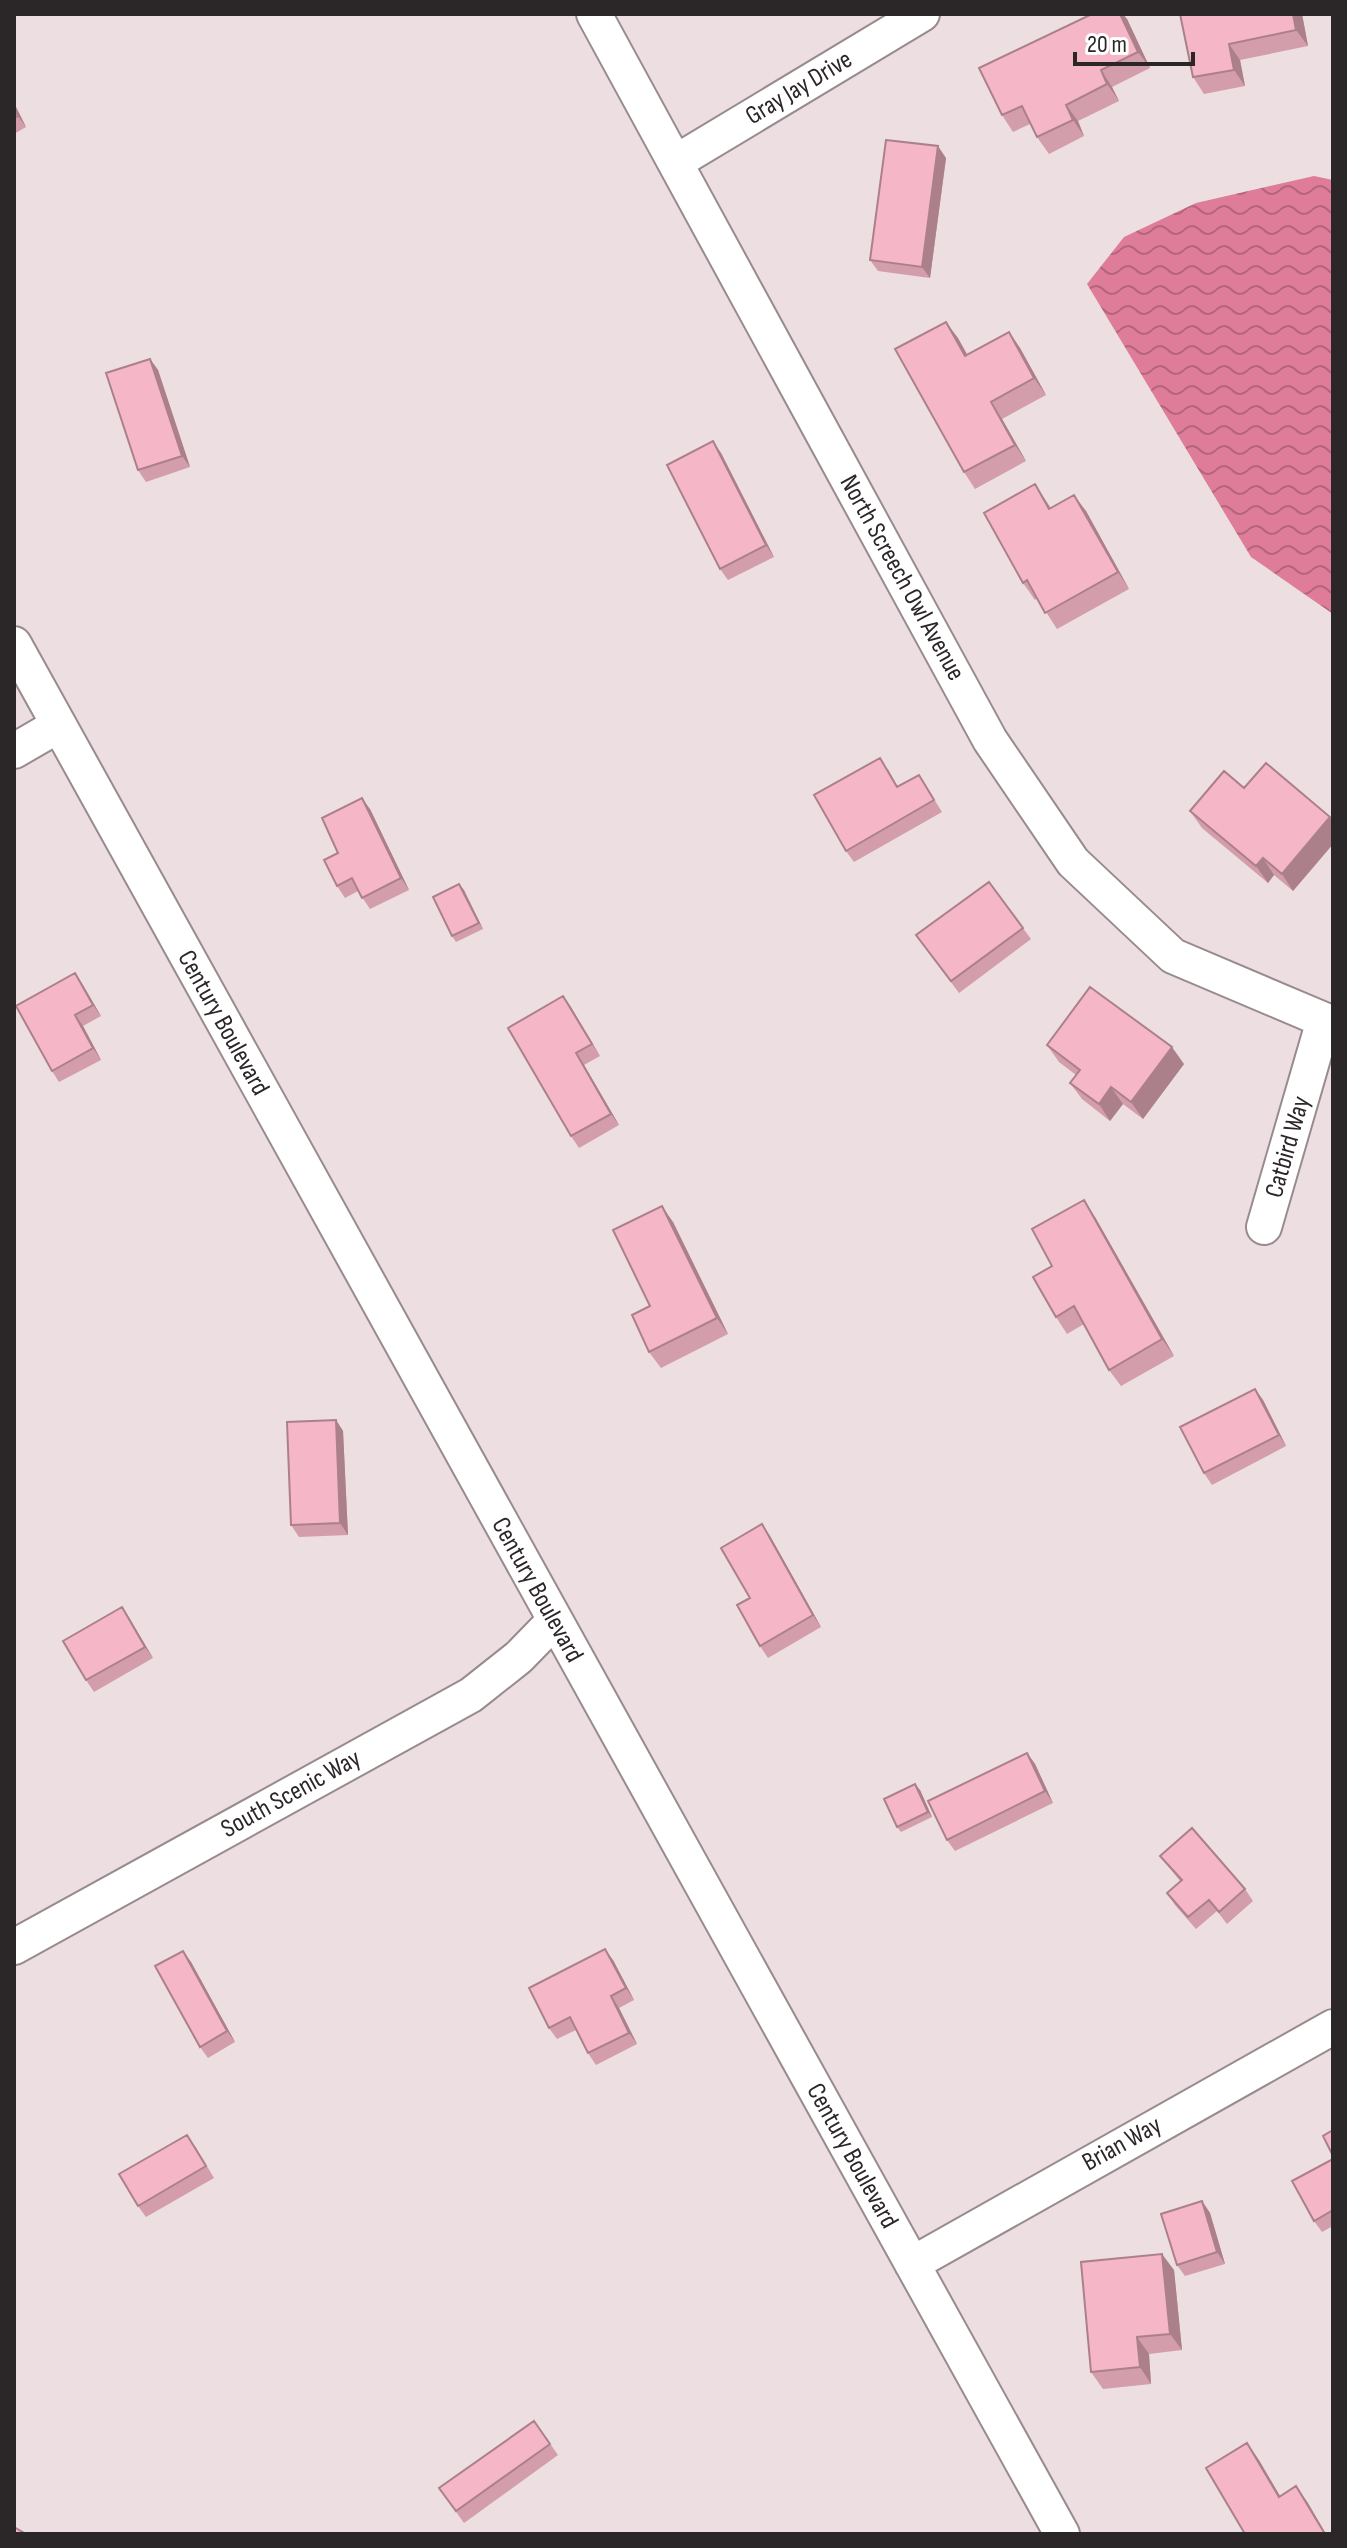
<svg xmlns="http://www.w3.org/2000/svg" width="1347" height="2548" font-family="'Sofia Sans Condensed',sans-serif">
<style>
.water{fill:url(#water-waves)}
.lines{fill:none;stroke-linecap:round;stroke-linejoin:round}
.minor-casing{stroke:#988b8e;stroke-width:38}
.minor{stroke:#fff;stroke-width:34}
.wall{fill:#d39dab}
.shaded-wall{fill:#ac808b}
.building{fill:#f5b7c7;stroke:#ac808b;stroke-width:2}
.labels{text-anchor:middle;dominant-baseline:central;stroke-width:6;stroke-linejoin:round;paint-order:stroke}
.street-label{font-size:26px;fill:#2b2627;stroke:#fff}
</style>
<defs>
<pattern id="water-waves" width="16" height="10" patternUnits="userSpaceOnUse" patternTransform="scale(2)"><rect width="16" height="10" fill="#de7c99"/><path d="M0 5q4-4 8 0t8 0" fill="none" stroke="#b4657d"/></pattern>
</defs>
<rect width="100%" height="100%" fill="#ecdee1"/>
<path class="water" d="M1314,176L1333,180V614L1251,557L1087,284L1124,237L1196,203Z"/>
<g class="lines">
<g class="minor-casing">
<path id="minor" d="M594,14L990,740L1073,862L1173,956L1324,1020L1333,1022
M676,162L922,14
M14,644L1062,2534
M14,751L59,725
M1264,1227L1324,1020
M14,1947L471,1695L519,1657L554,1621
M912,2264L1333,2027"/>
</g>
<use href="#minor" class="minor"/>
</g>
<path class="wall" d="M1180,14H1302L1308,46L1240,60L1245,86L1204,94L1193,77Z
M1127,19L1150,68L1112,87L1119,101L1078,121L1084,136L1049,154L1037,137L1030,124L1013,132L1002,115Z
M14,103L26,127L14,134Z
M946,158L930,278L878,271L870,260Z
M946,322L967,355L1009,332L1020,348L1046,395L1002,419L1026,461L975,489L964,472Z
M150,359L158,370L190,467L146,482L138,470Z
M721,453L774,557L728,580L720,569Z
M1046,501L1051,508L1086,511L1129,589L1057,629L1037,598L1035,600L1023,583Z
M888,769L898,787L919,775L942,812L854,862L846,851Z
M1244,788L1333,821V844L1293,891L1274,875L1268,883L1202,828L1190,811Z
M370,809L409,890L370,909L358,891L345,898L337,886L338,853Z
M989,882L1031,939L959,993L916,935Z
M459,884L483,929L456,942L452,936Z
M75,973L101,1016L83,1026L101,1060L59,1082L52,1071Z
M563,996L600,1056L584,1065L619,1125L579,1148L571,1136Z
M1047,1045L1184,1064L1143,1119L1123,1104L1110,1121L1082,1099L1070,1083L1076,1075L1059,1062Z
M1095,1217L1174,1356L1121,1386L1109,1370L1084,1324L1067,1334L1056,1317L1052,1266Z
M673,1222L728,1334L661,1368L649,1352L650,1306Z
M1255,1389L1263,1400L1286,1446L1212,1485L1204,1473Z
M336,1420L343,1431L348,1535L299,1537L291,1525Z
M770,1536L821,1627L768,1658L760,1646L750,1598Z
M122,1607L153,1658L94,1692L86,1680Z
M1027,1753L1035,1764L1053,1803L955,1851L947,1840Z
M920,1790L932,1817L901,1832L897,1827Z
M1160,1856L1245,1889L1253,1901L1227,1924L1217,1911L1196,1929L1175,1905L1167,1893L1180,1881Z
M183,1951L191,1962L235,2042L208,2058L200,2047Z
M613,1960L634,2000L619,2008L637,2044L596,2065L588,2053L576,2030L557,2039L549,2028Z
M195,2146L214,2178L146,2217L138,2206Z
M1333,2159V2226L1322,2232L1314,2221Z
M1202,2201L1210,2213L1225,2264L1185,2276L1177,2265Z
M1174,2270L1182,2350L1149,2354L1151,2384L1103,2389L1091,2372Z
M534,2421L558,2455L464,2523L439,2488Z"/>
<path class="shaded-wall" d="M1120,14H1123L1127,19L1150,68L1138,52Z
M1293,14H1302L1308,46L1296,30Z
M1229,44L1240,60L1245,86L1234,70Z
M1101,70L1112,87L1119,101L1107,84Z
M14,103L26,127L18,116L14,108Z
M1066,105L1078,121L1084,136L1073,120Z
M938,146L946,158L930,278L922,267Z
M946,322L958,338L977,372L965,356Z
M1009,332L1020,348L1046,395L1034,378Z
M150,359L158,370L190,467L182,456Z
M991,402L1002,419L1026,461L1015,445Z
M713,441L721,453L774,557L766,545Z
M1035,484L1046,501L1060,526L1049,509Z
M1074,495L1086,511L1129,589L1118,572Z
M362,798L370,809L409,890L401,878Z
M1330,817L1333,821V844L1293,891L1282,874Z
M1263,858L1274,875L1268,883L1256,866Z
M459,884L464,890L483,929L479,923Z
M75,973L83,985L101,1016L93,1005Z
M563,996L571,1007L600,1056L592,1044Z
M75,1015L83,1026L101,1060L93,1048Z
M1172,1047L1184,1064L1143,1119L1131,1102Z
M576,1053L584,1065L619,1125L611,1114Z
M1111,1087L1123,1104L1110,1121L1099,1104Z
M1084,1200L1095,1217L1174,1356L1162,1339Z
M662,1206L673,1222L728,1334L717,1318Z
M1255,1389L1263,1400L1286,1446L1279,1435Z
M336,1420L343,1431L348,1535L340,1523Z
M762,1524L770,1536L821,1627L813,1615Z
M122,1607L130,1619L153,1658L145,1647Z
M1027,1753L1035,1764L1053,1803L1045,1791Z
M915,1784L920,1790L932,1817L928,1812Z
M605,1949L613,1960L634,2000L626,1988Z
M183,1951L191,1962L235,2042L227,2031Z
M611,1996L619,2008L637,2044L629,2033Z
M1202,2201L1210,2213L1225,2264L1217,2252Z
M1162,2254L1174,2270L1182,2350L1170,2334Z
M1137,2337L1149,2354L1151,2384L1140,2367Z
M1247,2443L1259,2460L1290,2513L1279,2497Z
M1296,2486L1308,2503L1326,2534H1325Z"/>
<path class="building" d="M1092,14H1120L1138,52L1101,70L1107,84L1066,105L1073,120L1037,137L1022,106L1002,115L979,68Z
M1180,14H1293L1296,30L1229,44L1234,70L1193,77Z
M14,108L18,116L14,118Z
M886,140L938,146L922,267L870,260Z
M946,322L965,356L1009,332L1034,378L991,402L1015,445L964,472L895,349Z
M150,359L182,456L138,470L106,373Z
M713,441L766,545L720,569L667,465Z
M1035,484L1049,509L1074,495L1118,572L1045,613L1027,580L1023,583L984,513Z
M880,758L897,787L919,775L934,800L846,851L814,795Z
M1266,763L1330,817L1282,874L1263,858L1256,866L1190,811L1224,771L1244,788Z
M362,798L401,878L362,898L352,878L337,886L324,860L338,853L322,818Z
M989,882L1023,928L951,981L916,935Z
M459,884L479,923L452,936L433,897Z
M75,973L93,1005L75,1015L93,1048L52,1071L16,1006Z
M1090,987L1172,1047L1131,1102L1111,1087L1099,1104L1070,1083L1080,1070L1047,1045Z
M563,996L592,1044L576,1053L611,1114L571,1136L508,1028Z
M1084,1200L1162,1339L1109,1370L1074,1306L1056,1317L1033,1277L1052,1266L1032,1229Z
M662,1206L717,1318L649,1352L632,1315L650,1306L613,1230Z
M1255,1389L1279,1435L1204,1473L1180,1427Z
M336,1420L340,1523L291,1525L287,1422Z
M762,1524L813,1615L760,1646L737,1605L750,1598L721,1548Z
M122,1607L145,1647L86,1680L63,1641Z
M1027,1753L1045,1791L947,1840L928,1801Z
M915,1784L928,1812L897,1827L884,1799Z
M1192,1828L1245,1889L1219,1912L1209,1900L1188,1917L1167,1893L1182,1880L1160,1856Z
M605,1949L626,1988L611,1996L629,2033L588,2053L570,2017L549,2028L529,1988Z
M183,1951L227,2031L200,2047L155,1966Z
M1333,2130V2156L1323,2136Z
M187,2135L206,2166L138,2206L119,2174Z
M1333,2159V2210L1314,2221L1292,2181Z
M1202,2201L1217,2252L1177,2265L1161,2214Z
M1162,2254L1170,2334L1137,2337L1140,2367L1091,2372L1081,2262Z
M534,2421L550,2444L456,2511L439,2488Z
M1247,2443L1279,2497L1296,2486L1325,2534H1245L1206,2468Z
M14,2527L26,2534H14Z"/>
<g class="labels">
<g class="street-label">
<text transform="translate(799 88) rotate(-31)">Gray Jay Drive</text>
<text transform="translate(902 578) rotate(61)">North Screech Owl Avenue</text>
<text transform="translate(223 1023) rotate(61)">Century Boulevard</text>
<text transform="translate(1288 1147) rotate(-74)">Catbird Way</text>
<text transform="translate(537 1590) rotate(61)">Century Boulevard</text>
<text transform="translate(291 1794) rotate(-29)">South Scenic Way</text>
<text transform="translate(1122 2144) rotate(-29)">Brian Way</text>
<text transform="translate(852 2156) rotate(61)">Century Boulevard</text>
</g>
</g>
<rect width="1347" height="2548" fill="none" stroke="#2b2627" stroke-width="32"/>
<path d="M1075 52v12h118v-12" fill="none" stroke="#2b2627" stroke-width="4"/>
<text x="1087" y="52" font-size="24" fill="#2b2627" stroke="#ffffff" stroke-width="6" paint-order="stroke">20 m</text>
</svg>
